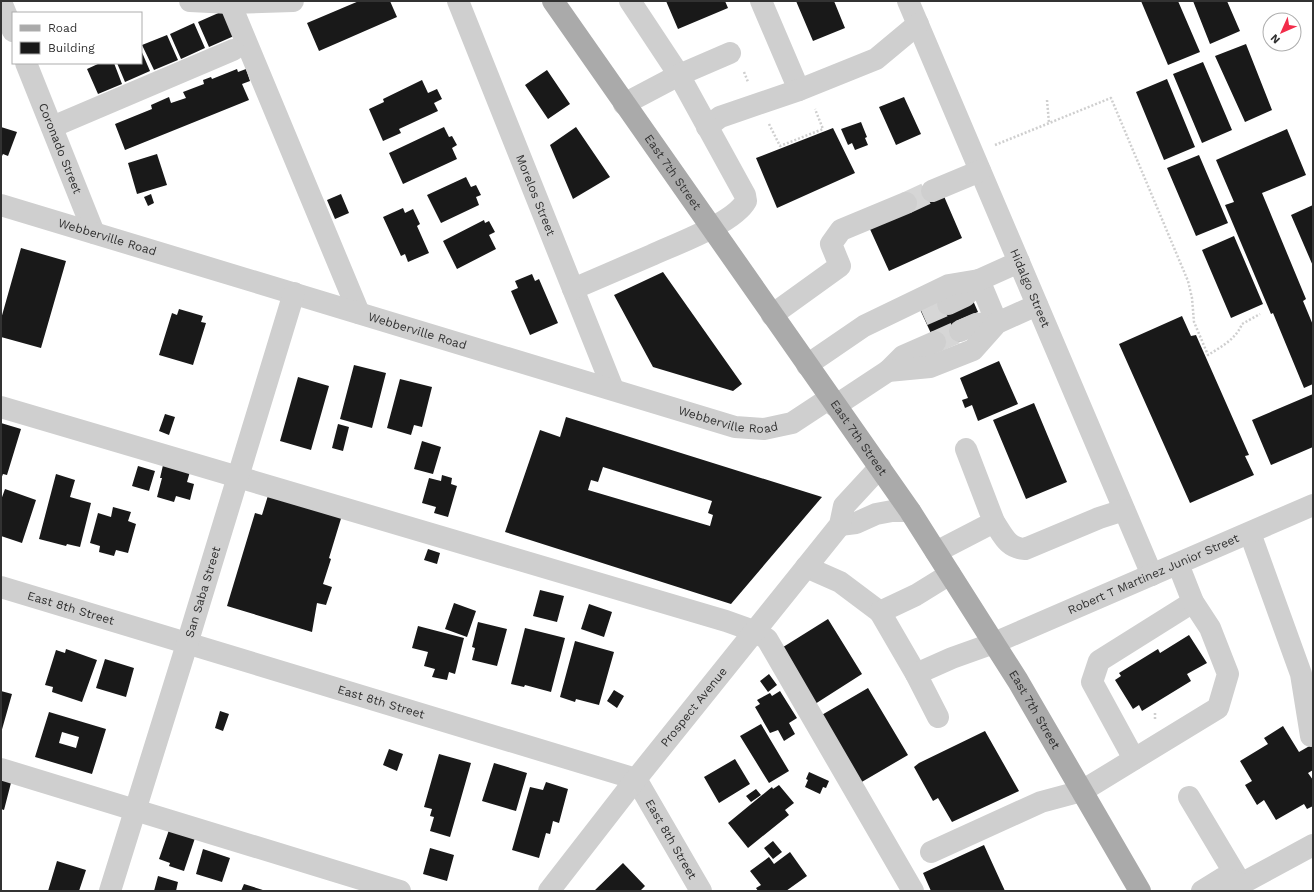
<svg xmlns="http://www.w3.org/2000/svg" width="1314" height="892" font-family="'Work Sans',sans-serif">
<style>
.building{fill:#191919;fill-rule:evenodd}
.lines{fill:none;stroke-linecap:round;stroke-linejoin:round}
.minor-tunnel{stroke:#d6d6d6;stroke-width:22;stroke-dasharray:22 11;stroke-linecap:butt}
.path{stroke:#cfcfcf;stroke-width:2.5;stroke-dasharray:2 2;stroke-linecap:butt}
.minor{stroke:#cfcfcf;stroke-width:22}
.major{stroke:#aaa;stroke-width:22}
.labels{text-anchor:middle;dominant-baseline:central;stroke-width:4;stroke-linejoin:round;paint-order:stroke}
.street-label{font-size:12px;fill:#323232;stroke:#fff}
</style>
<rect width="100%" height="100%" fill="#fff"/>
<path class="building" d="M359,1H390L397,17L319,51L307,23Z
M666,1H725L728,8L678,29Z
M796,1H834L845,28L813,41Z
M1141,1H1178L1200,52L1168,65Z
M1193,1H1227L1240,31L1210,44Z
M223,11L234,36L209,47L198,22Z
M194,23L205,48L181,59L170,34Z
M167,35L178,60L154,70L142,45Z
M1246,44L1272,110L1245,122L1215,56Z
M141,50L150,71L125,82L117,63H141Z
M1203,62L1232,130L1202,143L1173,74Z
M100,63H114L122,84L98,94L87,69Z
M237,69L238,72L246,69L250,81L242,84L249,100L125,150L115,124L152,109L151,105L169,97L171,103L186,98L183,92L204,84L203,80L211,77L212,79Z
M547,70L570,104L548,119L525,85Z
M1167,79L1195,147L1164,160L1136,92Z
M422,80L428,93L437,89L442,99L434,103L438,111L399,129L401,133L383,141L369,109L384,102L383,99Z
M904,97L921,134L896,145L879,107Z
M861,122L867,137L865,138L868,145L855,150L852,143L848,145L841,129Z
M1,127L17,132L8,156L3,154L1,158Z
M444,127L449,137L452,136L457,145L452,148L457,159L403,184L389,153Z
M576,127L610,177L573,199L550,145Z
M833,128L855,173L777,208L756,158Z
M1287,129L1306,175L1262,193L1306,299L1303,301L1313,325V384L1304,388L1273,313L1271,314L1225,205L1234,202L1216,160Z
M157,154L167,185L137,194L128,163Z
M1199,155L1228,223L1196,236L1167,168Z
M466,177L471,187L476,185L481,195L476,197L479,205L441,223L427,195Z
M151,194L154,203L148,206L144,197Z
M341,194L349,213L335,219L327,200Z
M943,194L962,238L889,271L869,227Z
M1313,205V266L1291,215Z
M403,208L405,213L413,209L420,224L417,226L429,253L408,262L405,254L401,256L383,217Z
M484,220L485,223L489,221L495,232L489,235L496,249L457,269L443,241Z
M1234,236L1263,304L1231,318L1202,250Z
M21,248L66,261L41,348L1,337V319Z
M663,272L742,384L733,391L653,367L614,295Z
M532,274L535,281L539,279L558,323L530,335L511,291L518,288L515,281Z
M971,296L978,312L956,321L964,340L939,351L918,305Z
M179,309L203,316L201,322L206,323L193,365L159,355L172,313L177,315Z
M1182,316L1191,336L1196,335L1249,455L1245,456L1254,475L1190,503L1119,344Z
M999,361L1018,404L978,421L972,405L965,408L962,400L968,398L960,378Z
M354,365L386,373L372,428L340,419Z
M298,377L329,386L311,450L280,441Z
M400,379L432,387L422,427L414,425L411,435L387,428Z
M1313,394V447L1271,465L1252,420Z
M1034,403L1067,482L1026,499L993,420Z
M165,414L175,417L169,435L159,431Z
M566,417L822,497L731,604L505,532L540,430L560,437ZM603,467L712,501L708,513L713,515L710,526L588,490L591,480L598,482Z
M1,423L21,429L7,475L3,474L1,479Z
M338,424L349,427L343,451L332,448Z
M422,441L441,447L433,474L414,469Z
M164,461L191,468L187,482L194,484L190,500L176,496L174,502L157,497L162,478H160Z
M138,466L155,471L149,491L132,486Z
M56,474L75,480L70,497L91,503L80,547L67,544L66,546L39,539Z
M442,475L452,478L451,484L457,486L448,517L434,513L436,507L422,503L429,478L441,481Z
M5,489L36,500L22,543L1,536V500Z
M270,489L343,512L329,558L331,559L323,584L332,587L326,605L317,603L312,632L227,606L255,513L262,515Z
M113,507L131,512L128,521L136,524L128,553L116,550L114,556L99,552L100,546L90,543L98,513L111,517Z
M428,549L440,553L437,564L424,560Z
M540,590L564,596L557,622L533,616Z
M454,603L476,611L467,637L445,629Z
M589,604L612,612L604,637L581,629Z
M828,619L862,674L815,704L780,649Z
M478,622L507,629L497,666L472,660L475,648L472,647Z
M418,626L464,638L455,674L449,672L447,680L432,677L435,669L424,666L428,652L412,648Z
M525,628L565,638L551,692L525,685L524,687L511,684Z
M1189,635L1207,663L1187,674L1191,681L1142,711L1139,705L1133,709L1115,680L1121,676L1119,673L1158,649L1160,653Z
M575,641L614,652L599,705L576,699L575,702L560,697Z
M66,649L97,660L82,702L52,692L53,687L45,685L56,650L65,653Z
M105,659L134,668L126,697L96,688Z
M769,674L777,685L768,692L760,681Z
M868,688L908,755L860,783L820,716Z
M614,690L624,696L617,708L607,701Z
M1,691L12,694L1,733Z
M780,691L797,718L789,723L795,734L784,741L778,730L770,733L755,707L760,704L757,700L770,693L772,696Z
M220,711L229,714L223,731L215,728Z
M49,712L106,729L92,774L35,757ZM62,732L79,737L76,748L59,743Z
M761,724L789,771L769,783L740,736Z
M1283,726L1299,752L1313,744V770L1308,773L1313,780V806L1307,809L1304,804L1276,820L1264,800L1257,805L1245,785L1252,781L1240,761L1268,744L1264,738Z
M985,731L1019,791L952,822L938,798L933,801L914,767L919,763Z
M389,749L403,754L397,771L383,765Z
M439,754L471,763L450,837L430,831L434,817L430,816L432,809L424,807Z
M735,759L750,784L719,803L704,777Z
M494,763L527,773L516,811L482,801Z
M1,771L13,775L4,810L1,809Z
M809,772L829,781L826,788L823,787L820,794L805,787L808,780L806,779Z
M546,782L568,789L559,823L553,821L550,834L546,833L539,858L512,850L530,787L543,790Z
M779,785L794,803L785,810L789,815L748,848L728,823L772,787L773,789Z
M756,789L761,795L751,802L746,796Z
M169,830L195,838L184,871L169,866L170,863L159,859Z
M773,841L782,852L773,859L764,848Z
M984,845L1005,891H931L923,873Z
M430,848L454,855L447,881L423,874Z
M203,849L230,858L222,882L196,874Z
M790,852L807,876L786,891H758L756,888L761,885L750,871L769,857L774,864Z
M57,861L86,870L79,891H48Z
M623,863L645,886L640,891H594Z
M158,876L178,882L176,891H154Z
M244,884L266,891H241Z"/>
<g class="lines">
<path class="minor-tunnel" d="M906,203L932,191
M923,315L948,304
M935,342L960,331"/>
<path class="path" d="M744,72L748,82
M1047,100L1049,123
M769,124L780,146L823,129L815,109
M995,145L1111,98L1188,281L1192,298L1194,322L1208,355C1221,347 1236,339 1242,324L1260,314
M1155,719V712"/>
<g class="minor">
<path d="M190,1L230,3L293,1"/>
<path id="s1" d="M458,1L613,389"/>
<path d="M761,1L799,90"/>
<path id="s2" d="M908,1L1152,575"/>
<path d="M1,2L13,31"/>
<path d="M230,3L359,313"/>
<path id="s3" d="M26,63L94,233"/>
<path d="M624,104L679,75L630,1"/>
<path d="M52,127L233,50"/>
<path d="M707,127L720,117L799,90L876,59L918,24"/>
<path d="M932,191L980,171"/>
<path id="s4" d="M1,205L735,427L764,429L792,423L830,398"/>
<path d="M573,289C599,278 626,266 652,255C676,244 734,223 746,201L745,195L679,75L730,53"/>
<path d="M948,304L965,296L979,280L997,323L976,324L960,331"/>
<path d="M772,315L840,266L831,244L841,230L906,203"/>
<path d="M807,365L864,326L949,285L979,280L1019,262"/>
<path d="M888,371L903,356L935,342"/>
<path d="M835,406L888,371L930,367L973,350L997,323L1037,305"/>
<path d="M1,407L726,621L754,631L767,639L913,891"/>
<path d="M994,522C1003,535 1007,548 1025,549L1099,518L1124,510"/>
<path d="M840,525L856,523L876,514L892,511H910"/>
<path d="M1250,533L1301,674L1311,736"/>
<path d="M936,552L994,522L966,449"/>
<path d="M806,567L840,582L880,612"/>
<path id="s5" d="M1,587L636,779L701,891"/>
<path d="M916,674L880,612L916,595L950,574"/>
<path id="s6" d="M938,717L916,674L952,658L994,643L1313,505"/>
<path d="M1134,759L1092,682L1099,661L1193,602"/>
<path d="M1,769L400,891"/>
<path d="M1189,797L1241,884L1313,845"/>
<path d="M931,852L1041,802L1082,791L1218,708L1228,674L1210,628L1193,602L1178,564"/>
<path id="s7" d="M110,891L187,644L294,293"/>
<path id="s8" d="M549,891L636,779L840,525L844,506L880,467"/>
<path d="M1202,891L1223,878L1241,884L1240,891"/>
</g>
<path class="major" id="s9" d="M553,1L910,511L1018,681L1140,891"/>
</g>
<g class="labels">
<g class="street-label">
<text stroke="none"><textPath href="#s3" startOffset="92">Coronado Street</textPath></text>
<text stroke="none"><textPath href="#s9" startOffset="209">East 7th Street</textPath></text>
<text stroke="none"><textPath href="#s1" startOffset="209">Morelos Street</textPath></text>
<text stroke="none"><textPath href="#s4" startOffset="111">Webberville Road</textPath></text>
<text stroke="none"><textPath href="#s2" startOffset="312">Hidalgo Street</textPath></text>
<text stroke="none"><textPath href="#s4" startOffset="435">Webberville Road</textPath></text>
<text stroke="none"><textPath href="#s4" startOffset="759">Webberville Road</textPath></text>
<text stroke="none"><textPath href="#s9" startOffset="533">East 7th Street</textPath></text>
<text stroke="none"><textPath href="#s6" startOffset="306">Robert T Martinez Junior Street</textPath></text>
<text stroke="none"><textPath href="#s7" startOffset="313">San Saba Street</textPath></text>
<text stroke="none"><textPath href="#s5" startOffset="73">East 8th Street</textPath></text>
<text stroke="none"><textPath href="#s5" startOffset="397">East 8th Street</textPath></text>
<text stroke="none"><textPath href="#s8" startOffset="234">Prospect Avenue</textPath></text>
<text stroke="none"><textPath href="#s9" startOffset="857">East 7th Street</textPath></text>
<text stroke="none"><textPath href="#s5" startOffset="733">East 8th Street</textPath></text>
</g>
</g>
<rect width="1314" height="892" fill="none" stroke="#323232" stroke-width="4"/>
<rect x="12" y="12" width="130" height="52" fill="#ffffff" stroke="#adadad"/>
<rect x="20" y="25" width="20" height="6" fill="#aaaaaa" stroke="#adadad"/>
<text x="48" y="32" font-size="12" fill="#323232">Road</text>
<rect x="20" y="42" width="20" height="12" fill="#191919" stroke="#adadad"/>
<text x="48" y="52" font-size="12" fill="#323232">Building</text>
<g transform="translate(1282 32) rotate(225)"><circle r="19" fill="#ffffff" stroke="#adadad"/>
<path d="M0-3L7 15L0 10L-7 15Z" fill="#f22c4a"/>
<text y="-6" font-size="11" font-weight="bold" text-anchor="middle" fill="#323232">N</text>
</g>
</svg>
